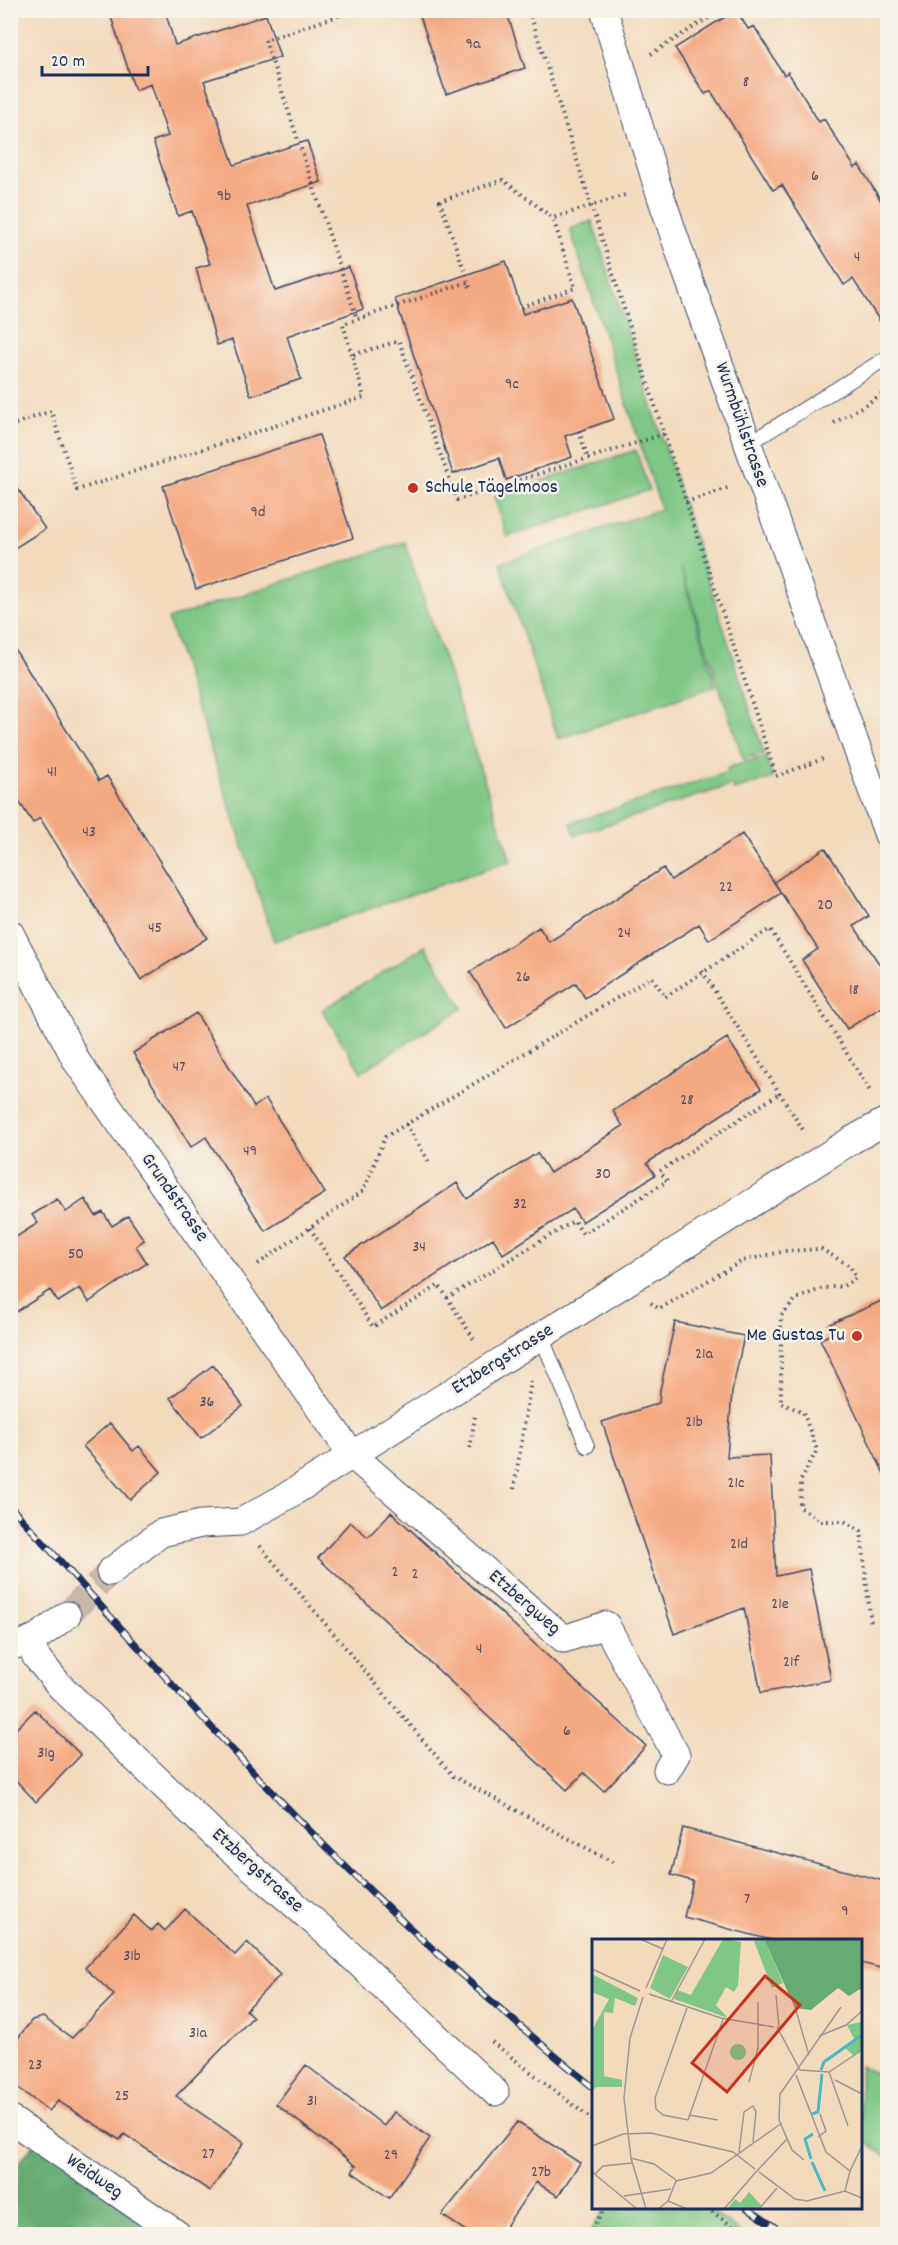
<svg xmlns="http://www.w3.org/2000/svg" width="898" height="2245" font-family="Dekko,sans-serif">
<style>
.green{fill:#7ec784;stroke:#4c7b71;stroke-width:1.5}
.forest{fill:#66ac72;stroke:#406e68;stroke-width:1.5}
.building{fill:#f4a880}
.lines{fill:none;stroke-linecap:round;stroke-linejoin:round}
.minor-tunnel{stroke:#c8b8a9;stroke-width:27;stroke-dasharray:27 14;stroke-linecap:butt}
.service-casing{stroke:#3b496c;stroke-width:16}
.minor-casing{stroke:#3b496c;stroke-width:29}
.path{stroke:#3b496c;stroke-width:4;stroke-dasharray:1.5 4.5;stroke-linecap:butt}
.service{stroke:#fff;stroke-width:14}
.minor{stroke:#fff;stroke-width:27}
.rail-casing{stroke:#1b2f5e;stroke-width:7}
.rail{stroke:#f7f3e8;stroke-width:4.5;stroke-dasharray:14;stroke-linecap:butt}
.poi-dot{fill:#c8321e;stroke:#f7f3e8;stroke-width:2}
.labels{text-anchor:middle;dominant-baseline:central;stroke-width:5;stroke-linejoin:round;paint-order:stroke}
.number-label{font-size:16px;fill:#514d66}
.street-label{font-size:20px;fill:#1b2f5e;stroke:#f7f3e8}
.poi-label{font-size:20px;fill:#1b2f5e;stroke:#f7f3e8;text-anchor:start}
.inset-river{fill:none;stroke:#4bb9c5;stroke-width:3}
.inset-road{fill:none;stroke:#9d9696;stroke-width:1.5}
.view{fill:#c8321e;fill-opacity:0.15;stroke:#c8321e;stroke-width:3}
.inset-edge{fill:none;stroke:#1b2f5e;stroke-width:3}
</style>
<rect width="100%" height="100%" fill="#f7f3e8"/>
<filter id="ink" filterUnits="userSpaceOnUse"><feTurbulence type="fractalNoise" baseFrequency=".0167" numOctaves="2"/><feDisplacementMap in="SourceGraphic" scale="12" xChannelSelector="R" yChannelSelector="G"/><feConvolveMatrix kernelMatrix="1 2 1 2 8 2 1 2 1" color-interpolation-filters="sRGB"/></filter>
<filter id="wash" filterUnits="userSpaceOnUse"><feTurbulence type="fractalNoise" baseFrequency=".008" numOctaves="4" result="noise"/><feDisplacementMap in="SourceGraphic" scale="24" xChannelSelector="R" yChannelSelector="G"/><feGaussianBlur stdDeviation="1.35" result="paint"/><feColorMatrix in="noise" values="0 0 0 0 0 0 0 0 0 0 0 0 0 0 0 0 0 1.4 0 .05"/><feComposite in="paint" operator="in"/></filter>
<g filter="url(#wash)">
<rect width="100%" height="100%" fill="#f3dabc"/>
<path class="green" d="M592,221L764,753L743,759L680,566L716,686L558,739L500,563L661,509L570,229Z
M636,450L649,490L507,537L494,497Z
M405,542L511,861L274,941L168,619Z
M766,756L773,778L734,790L732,785L575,835L571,823L728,772L727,768Z
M425,946L463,1008L361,1072L322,1010Z
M860,2066L887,2078V2157L861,2139Z
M605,2208H707L743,2234H589Z"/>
<path class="forest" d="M39,2139L177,2234H11V2171Z"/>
<g id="blocks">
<path class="building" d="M129,10H165L175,45L266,15L280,57L204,81L234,165L307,141L321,182L247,206L275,291L349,267L363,309L287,336L301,379L251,396L232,340L217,345L196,268L210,264L192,211L178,216L153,141L168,136L151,84L135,90L111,17Z
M418,10H506L525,68L446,94Z
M736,10L748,29L754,26L784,75L788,72L819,122L824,119L855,168L859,165L888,212V334L853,279L844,285L782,185L773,190L711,91L705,94L675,48Z
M506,261L523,314L572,298L614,419L565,436L572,457L506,480L499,458L453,474L395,299Z
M319,435L353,538L196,589L163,486Z
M10,477L45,529L10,551Z
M10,642L99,781L107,776L207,938L141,980L40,818L33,823L10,788Z
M742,834L781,893L709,940L699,924L585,998L576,983L506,1028L470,972L539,927L549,942L663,868L671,880Z
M825,848L869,916L854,926L888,977V1003L847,1029L802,960L818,949L774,882Z
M196,1013L254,1107L266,1099L325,1193L265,1231L206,1137L191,1147L133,1053Z
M727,1038L761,1089L647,1163L655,1175L582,1222L573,1209L503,1254L493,1238L381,1311L345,1256L457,1183L467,1199L537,1153L550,1173L623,1126L613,1111Z
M57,1199L66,1212L85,1199L96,1216L103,1212L112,1226L128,1216L144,1240L136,1246L147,1263L89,1302L80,1288L58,1302L50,1290L10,1316V1241L38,1223L32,1215Z
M888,1298V1482L820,1339L832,1334L828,1325Z
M675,1322L744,1336L732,1392L727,1457L770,1455L776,1576L809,1569L831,1680L761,1693L744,1608L674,1634L602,1422L659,1403L660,1390Z
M213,1365L243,1406L201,1438L170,1398Z
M110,1423L133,1451L139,1446L161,1472L130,1500L83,1446Z
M391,1512L646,1746L604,1791L584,1773L567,1790L318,1558L350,1522L368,1537Z
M35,1710L81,1755L36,1802L10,1774V1735Z
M683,1828L888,1882V1970L861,1963V1941H775L684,1917L693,1881L671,1875Z
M185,1909L235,1955L247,1942L280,1975L246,2010L253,2017L176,2096L244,2143L210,2191L124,2134L120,2140L58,2101L49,2111L10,2082V2048L32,2020L43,2017L72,2038L114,1995L85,1968L134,1915L151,1931L158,1924L165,1931Z
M306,2065L384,2126L394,2112L430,2138L389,2198L352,2172L356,2166L276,2104Z
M517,2122L580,2163L558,2196L536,2182L500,2235H472L442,2215Z"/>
</g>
</g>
<g filter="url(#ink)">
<use href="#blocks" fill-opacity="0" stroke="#3b496c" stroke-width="1.5"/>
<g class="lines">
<path class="minor-tunnel" d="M67,1615L110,1572"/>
<g class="service-casing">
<path id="service" d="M748,444L888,357
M541,1336L587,1446"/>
</g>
<g class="minor-casing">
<path id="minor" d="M604,10L657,185L686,271L888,835
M10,933L77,1062L352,1455L564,1639L606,1625L676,1755L667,1770
M110,1572L161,1533L201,1524L241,1522L287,1496L852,1140L888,1120
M30,1641L36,1657L60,1686L217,1837L326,1932L495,2092
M10,1645C32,1646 50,1627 67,1615
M10,2119L177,2234"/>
</g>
<path class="path" d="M356,10L265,40L357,319
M651,54L721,10
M470,287L440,201L503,180L553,218L628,194
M521,307L575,288L553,218
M352,355L343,324L468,282
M834,423L888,391
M10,426L51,411L77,490L364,397L352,355L399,341L457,500L664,434L529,10
M579,431L588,459
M664,434L776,776L826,758
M686,502L731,487
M702,971L805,1133
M406,1124L430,1164
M310,1228L373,1327L439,1285L475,1341
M258,1264L363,1191L385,1137L652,977L665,997L770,929L870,1091
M447,1298L574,1221L583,1234L667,1181L660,1171L780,1093
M651,1303L659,1309L742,1261L786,1251L821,1249L850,1266L856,1278L843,1286L823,1288L796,1299L781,1316V1403L803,1412L817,1450L801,1480L800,1507L820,1521H844L861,1531L871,1624
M470,1448L475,1416
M514,1489L531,1381
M260,1546L453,1776L616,1864
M492,2042L594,2121
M707,2208L743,2234
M589,2234L605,2208"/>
<use href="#service" class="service"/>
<use href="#minor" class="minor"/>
<g class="rail-casing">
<path id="rail" d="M10,1506C124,1630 234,1757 353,1874C430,1949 511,2020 594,2088
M747,2208L785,2234"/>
</g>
<use href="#rail" class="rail"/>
</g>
</g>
<g class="poi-dot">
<circle cx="413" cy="488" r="6"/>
<circle cx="857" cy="1336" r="6"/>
</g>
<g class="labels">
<g class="number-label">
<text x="473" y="44">9a</text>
<text x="746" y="82">8</text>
<text x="815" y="176">6</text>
<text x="224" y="196">9b</text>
<text x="857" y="257">4</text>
<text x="512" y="384">9c</text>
<text x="258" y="512">9d</text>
<text x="52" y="772">41</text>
<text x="89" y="832">43</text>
<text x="726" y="887">22</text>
<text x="825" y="905">20</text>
<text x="155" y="928">45</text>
<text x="624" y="933">24</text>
<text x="523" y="977">26</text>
<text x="854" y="990">18</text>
<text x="179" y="1067">47</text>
<text x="687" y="1100">28</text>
<text x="250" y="1151">49</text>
<text x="603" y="1174">30</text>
<text x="520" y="1204">32</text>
<text x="419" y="1247">34</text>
<text x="76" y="1254">50</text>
<text x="704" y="1354">21a</text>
<text x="207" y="1402">36</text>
<text x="694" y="1422">21b</text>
<text x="736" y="1483">21c</text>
<text x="739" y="1544">21d</text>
<text x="395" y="1572">2</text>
<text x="415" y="1574">2</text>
<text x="780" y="1604">21e</text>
<text x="479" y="1649">4</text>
<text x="791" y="1662">21f</text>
<text x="567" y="1731">6</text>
<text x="46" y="1753">31g</text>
<text x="747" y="1899">7</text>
<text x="845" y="1911">9</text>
<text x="132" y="1956">31b</text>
<text x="198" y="2033">31a</text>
<text x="35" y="2065">23</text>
<text x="122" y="2096">25</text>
<text x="312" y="2101">31</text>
<text x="208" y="2154">27</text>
<text x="391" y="2155">29</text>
<text x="541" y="2172">27b</text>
</g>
<g class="street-label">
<text transform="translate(741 425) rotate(71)">Wurmbühlstrasse</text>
<text transform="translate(174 1198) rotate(55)">Grundstrasse</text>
<text transform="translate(503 1360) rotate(-32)">Etzbergstrasse</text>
<text transform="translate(524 1603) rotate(41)">Etzbergweg</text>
<text transform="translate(257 1871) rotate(42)">Etzbergstrasse</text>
<text transform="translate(94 2177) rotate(35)">Weidweg</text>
</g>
<g class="poi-label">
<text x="425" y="488">Schule Tägelmoos</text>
<text x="845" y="1336" text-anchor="end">Me Gustas Tu</text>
</g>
</g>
<g transform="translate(592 1939)">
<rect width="270" height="270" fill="#f3dabc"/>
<path d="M131,0L149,3L146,46L142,53L134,48L124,66L136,79L82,60L85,51L99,56ZM172,0L191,44L180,49L162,2ZM71,16L96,28L78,60L58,49ZM0,35L46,59L43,67L23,59L21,74L12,73V137L30,141V148H5L0,152V91L17,60L0,53ZM270,83V111L262,117L253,109L230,125L229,133L230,123L262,100L255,86ZM138 113a8 8 0 1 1 16 0a8 8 0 1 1-16 0ZM157,253L170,267L167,270L136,269L143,260L148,264Z" fill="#7ec784"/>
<path d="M172,0H270V49L257,57L246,49L219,71L203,69Z" fill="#66ac72"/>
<path class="inset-river" d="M229,131L232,123L270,96M220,175L226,173L230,135M219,220L213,200L221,195M220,223L233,252"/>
<path class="inset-road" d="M48,0L71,10M0,30L48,52M54,49L75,0M57,55L129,79L182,88M184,56L187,88M51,58L38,99L32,159L39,219L54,270M200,58L217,116M79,63L113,0M95,69L63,159L64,170L71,176L96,181L131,80M185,88L208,131L237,133L270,111M227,97L254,86L270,72M237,133L256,187M204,136L234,213L258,232M243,141L270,155M157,143L166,109V63M97,176L126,181M226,198L234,192L228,175M0,207L31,195L59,194L141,213L163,230M147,213L152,173L161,167L164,173L161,203M39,219L62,225L84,241M212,221L200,211L187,181L188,155L249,68M167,230L163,234L195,200M0,233L45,270M167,233L203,260L215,262L253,252L270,259M3,235L11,227L40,224M253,252L258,232L270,207M32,257L79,250M76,262L95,270M66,270L76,262L84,242L119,234L190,184M132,270L163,234M167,270L185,249"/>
<path class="view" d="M173,37L208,66L135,153L100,124Z"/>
<rect width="270" height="270" class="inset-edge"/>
</g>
<rect width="898" height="2245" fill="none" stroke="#f7f3e8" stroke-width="36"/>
<path d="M42 66v9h106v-9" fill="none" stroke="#1b2f5e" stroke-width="3"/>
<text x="51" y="66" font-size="18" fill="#1b2f5e" stroke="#f7f3e8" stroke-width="4.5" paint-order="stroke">20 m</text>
</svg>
